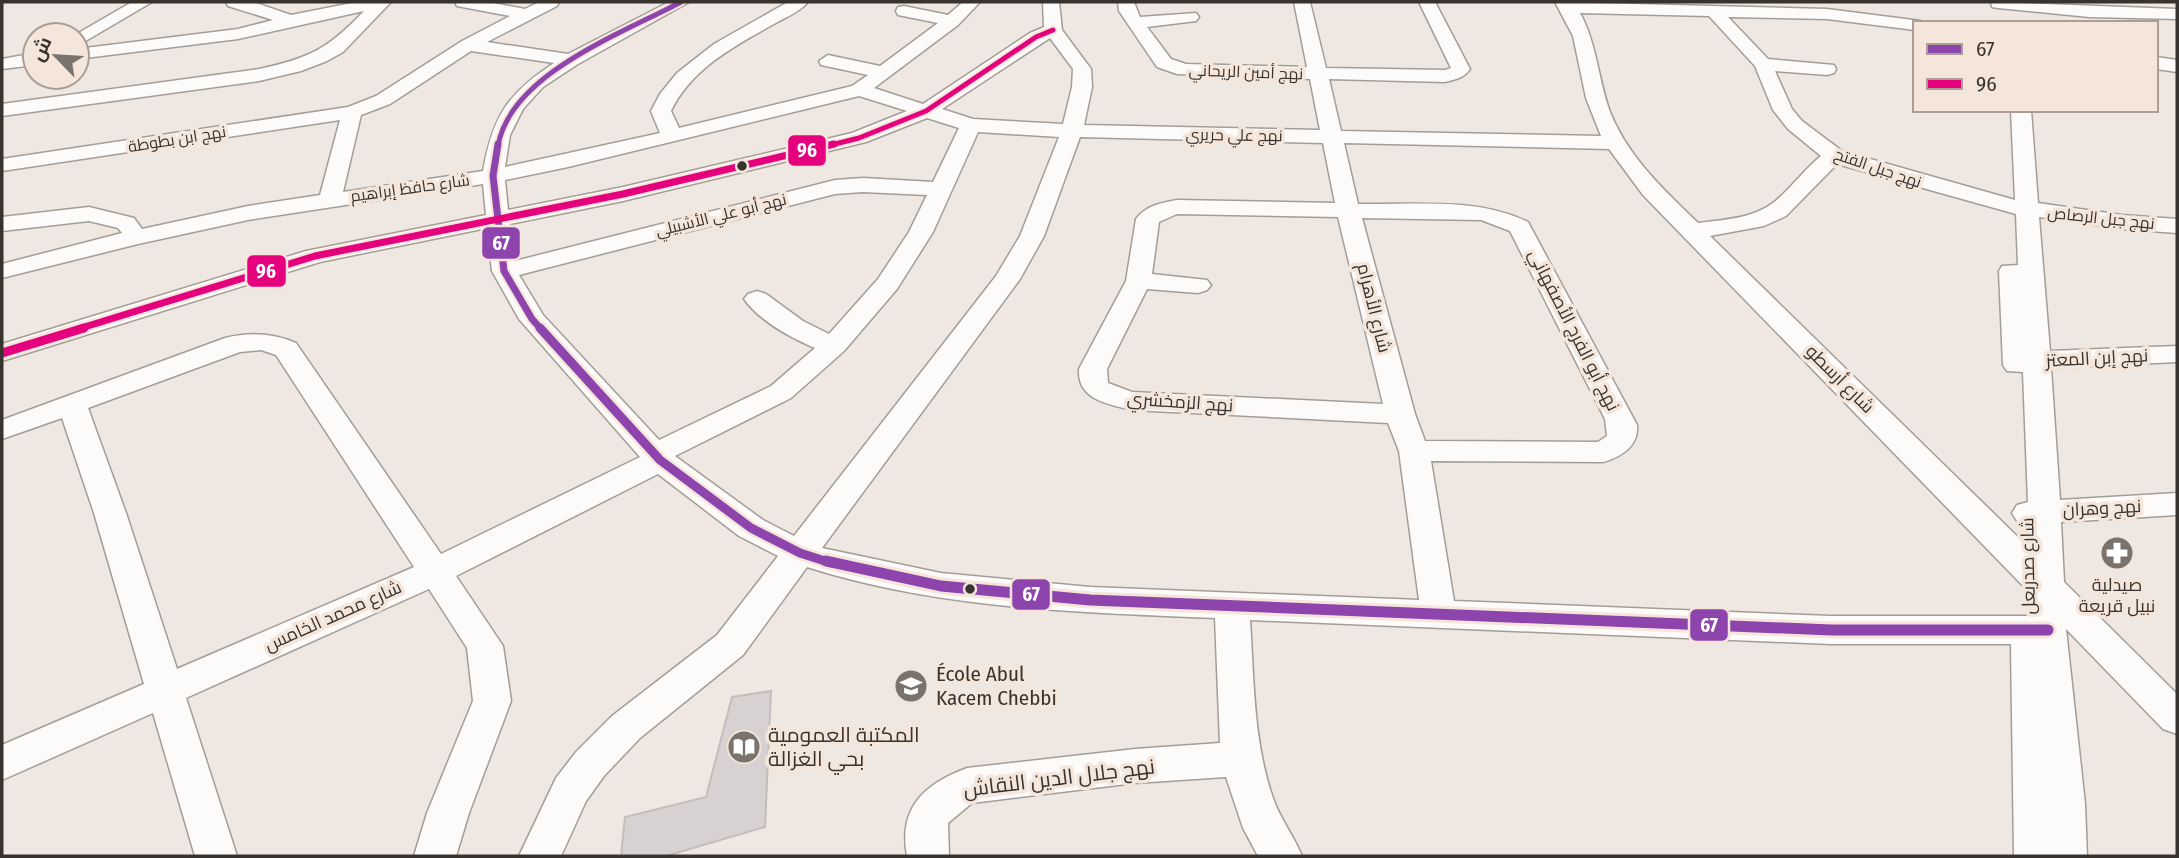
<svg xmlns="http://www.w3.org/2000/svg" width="2179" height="858" viewBox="0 0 2179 858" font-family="'Fira Sans Condensed',Cairo,sans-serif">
	<rect width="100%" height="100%" fill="#efe7e1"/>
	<polygon fill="#d7d2d1" stroke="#c3bdbd" stroke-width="2" points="771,691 765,827 666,856 621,856 625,817 706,797 732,697"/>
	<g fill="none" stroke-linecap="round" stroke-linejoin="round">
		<defs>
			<g id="minor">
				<polygon points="132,2 152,2 77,46 77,35 75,35"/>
				<path d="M 226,2 L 253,2 L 291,15 L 357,2 L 391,2 L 343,52 L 327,61 L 301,71 L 259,81 L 2,116 L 2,104 L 259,69 C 310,58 328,49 364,11 L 238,39 L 77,59 L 77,49 L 238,29 L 273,20 L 228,6 Z"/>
				<path d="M 455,2 L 488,2 L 525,9 L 539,2 L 559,2 L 557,6 L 487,42 L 568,54 L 669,2 L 689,2 L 578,64 L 543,87 L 523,109 L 510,135 L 505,167 L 660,133 L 651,111 L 660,94 L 677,73 L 714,44 L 788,2 L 808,2 C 800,12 784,18 772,25 C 733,47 691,69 671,111 L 679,128 L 852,86 L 868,75 L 821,65 L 819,61 L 828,55 L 880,66 L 938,23 L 898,15 L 896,11 L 898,7 L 904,6 L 948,15 L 963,2 L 980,2 L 958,25 L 874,88 L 923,104 L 1030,33 L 1044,27 L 1043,2 L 1059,2 L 1062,30 L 1091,69 L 1092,87 L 1084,125 L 1320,130 L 1310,79 L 1177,74 L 1157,67 L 1119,11 L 1118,2 L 1134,2 L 1140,17 L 1196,13 L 1199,17 L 1196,21 L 1147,27 L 1171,59 L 1186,64 L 1307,67 L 1294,2 L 1310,2 L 1326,68 L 1445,70 L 1451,68 L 1419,2 L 1435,2 L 1470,69 C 1464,78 1456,79 1445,82 L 1329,79 L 1341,131 L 1601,136 L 1586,98 L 1573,36 L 1555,2 L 1827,9 L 1921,21 L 1915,23 L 1915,30 L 1827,19 L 1728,17 L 1768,59 L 1834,65 L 1836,69 L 1834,73 L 1827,75 L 1775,71 L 1792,109 L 1802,121 L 1842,151 L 2015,200 L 2011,110 L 2031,110 L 2038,203 L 2122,215 L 2177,219 L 2177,233 L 2122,229 L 2039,217 L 2050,351 L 2177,346 L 2177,362 L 2051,368 L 2060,500 L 2177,493 L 2177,515 L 2061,522 L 2064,582 L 2177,694 L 2177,734 L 2163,729 L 2066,629 L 2085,804 L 2087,856 L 2014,856 L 2011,644 L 1831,644 L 1250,620 C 1254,679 1253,741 1273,798 C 1280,819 1294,836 1302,856 L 1258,856 L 1243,828 L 1226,777 L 1135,783 L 972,803 L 948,823 L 949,856 L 907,856 C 898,808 924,784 967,768 L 1135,749 L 1220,743 L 1215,618 C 1078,612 938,609 807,567 L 743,655 L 640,738 L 604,776 L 586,801 L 561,856 L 519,856 L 556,778 L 576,752 L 612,716 L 717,635 L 778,556 L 739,536 L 658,474 L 456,576 L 503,646 L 511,701 L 469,813 L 456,856 L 414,856 L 427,813 L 473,701 L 467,648 L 429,589 L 186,698 L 237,856 L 195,856 L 153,713 L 2,780 L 2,745 L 144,684 L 94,513 L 62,418 L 2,439 L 2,420 L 225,338 C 249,332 273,333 296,343 L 441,554 L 640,457 L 519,319 L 492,271 L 487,228 L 320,262 L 2,361 L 2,344 L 306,251 L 486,215 L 483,184 L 248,220 L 138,244 L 2,278 L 2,264 L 122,233 L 118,228 L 89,221 L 2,231 L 2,217 L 89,207 L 134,218 L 142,229 L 248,206 L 320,195 L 340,120 L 2,171 L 2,159 L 348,107 L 376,96 L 462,41 L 510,16 L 457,6 ZM 1580,13 L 1709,16 L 1755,66 L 1773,110 L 1788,129 L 1821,156 C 1806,168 1795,183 1781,196 C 1758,219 1728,219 1698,223 C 1664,190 1628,157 1610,112 C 1598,79 1597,44 1580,13 ZM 1050,38 L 1073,69 L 1072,87 L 1063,124 L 973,119 L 942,109 ZM 471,51 L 554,63 C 507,94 493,116 483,171 L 343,192 L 361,115 L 390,104 ZM 859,96 L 907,111 L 852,133 L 623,187 L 508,210 L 505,180 L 568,167 ZM 927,118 L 959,128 L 933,182 L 863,178 L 835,180 L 515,261 L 510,224 L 623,201 L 866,142 ZM 978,132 L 1059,137 L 1020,236 L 996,276 L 794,536 L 763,520 L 675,456 L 791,398 L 844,351 L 897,289 L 933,232 ZM 1080,137 L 1323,143 L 1335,203 L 1177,200 C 1161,203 1147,205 1136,219 L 1126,281 L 1079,369 C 1077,400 1108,404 1132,410 L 1388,423 L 1399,451 L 1419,600 L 1090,587 L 941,573 L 822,548 L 1020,279 L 1044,236 ZM 1344,143 L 1609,149 L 1643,195 L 2029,592 L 2030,616 L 1831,616 L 1454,601 L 1431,461 L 1603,462 C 1621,457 1639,446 1637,425 L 1528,222 C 1477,197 1414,205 1358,204 ZM 1837,164 L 2016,214 L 2018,265 L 2002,266 L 1999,271 L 2003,365 L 2007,371 L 2023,372 L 2028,502 L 2017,505 L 2012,513 L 2017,521 L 2029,524 L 2029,548 L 1710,236 L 1764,226 L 1786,216 ZM 863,192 L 927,195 L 909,232 L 878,279 L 829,334 L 803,321 L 766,294 L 757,291 L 748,294 L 744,299 C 760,321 791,338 815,348 L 771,386 L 659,440 L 543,315 L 519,275 L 835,194 ZM 1177,214 L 1338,217 L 1383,404 L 1132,392 L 1108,383 L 1107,369 L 1147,289 L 1198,293 L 1207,290 L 1211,285 L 1207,280 L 1152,274 L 1159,222 ZM 1362,218 L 1481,220 L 1510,231 L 1605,419 L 1607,436 L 1598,442 L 1425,441 L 1415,414 ZM 261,350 L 276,355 L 414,567 L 177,669 L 126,513 L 88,408 L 240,352 Z"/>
				<polygon points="1991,2 2177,9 2177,19 2089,17 1998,8 1992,7"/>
				<polygon points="35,53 35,65 2,69 2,59"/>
				<polygon points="2156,57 2177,60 2177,72 2156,69"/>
			</g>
		</defs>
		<use href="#minor" stroke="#a39d98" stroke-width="3"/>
		<use href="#minor" fill="#fdfbfa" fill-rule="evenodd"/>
		<defs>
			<path id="bus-1-far3" d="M 498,146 C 510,74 623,33 681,2"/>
			<polyline id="bus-1-far2" points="498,144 493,176 504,271 532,319 541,329"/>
			<polyline id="bus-1-far1" points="540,328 660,460 751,528 800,553 831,563"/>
			<polyline id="bus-1" points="826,561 941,586 1090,600 1831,630 2048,630"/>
			<polyline id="bus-2-far2" points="827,146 859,138 926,111 1036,37 1053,30"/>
			<polyline id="bus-2-far1" points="78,329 315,256 623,194 834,144"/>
			<polyline id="bus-2" points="2,353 84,328"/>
		</defs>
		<use href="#bus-1-far3" stroke="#f5e6db" stroke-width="9"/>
		<use href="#bus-1-far2" stroke="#f5e6db" stroke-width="11"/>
		<use href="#bus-1-far1" stroke="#f5e6db" stroke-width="14"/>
		<use href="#bus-1" stroke="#f5e6db" stroke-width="17"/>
		<use href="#bus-2-far2" stroke="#f5e6db" stroke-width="9"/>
		<use href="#bus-2-far1" stroke="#f5e6db" stroke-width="11"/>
		<use href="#bus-2" stroke="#f5e6db" stroke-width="14"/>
		<use href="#bus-1-far3" stroke="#8e44ad" stroke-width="5"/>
		<use href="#bus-1-far2" stroke="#8e44ad" stroke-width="7"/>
		<use href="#bus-1-far1" stroke="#8e44ad" stroke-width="9"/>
		<use href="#bus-1" stroke="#8e44ad" stroke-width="11"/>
		<use href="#bus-2-far2" stroke="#e5007d" stroke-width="5"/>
		<use href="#bus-2-far1" stroke="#e5007d" stroke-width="7"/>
		<use href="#bus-2" stroke="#e5007d" stroke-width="9"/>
	</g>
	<defs>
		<symbol id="pharmacy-disc" viewBox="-11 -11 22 22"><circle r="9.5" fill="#79726d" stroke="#f5e6db"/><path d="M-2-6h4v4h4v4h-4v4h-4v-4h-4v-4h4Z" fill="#fff"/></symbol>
		<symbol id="school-disc" viewBox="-11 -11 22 22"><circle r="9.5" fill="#79726d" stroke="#f5e6db"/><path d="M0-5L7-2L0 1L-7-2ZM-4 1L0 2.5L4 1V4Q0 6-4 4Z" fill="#fff"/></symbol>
		<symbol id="library-disc" viewBox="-11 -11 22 22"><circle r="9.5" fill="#79726d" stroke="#f5e6db"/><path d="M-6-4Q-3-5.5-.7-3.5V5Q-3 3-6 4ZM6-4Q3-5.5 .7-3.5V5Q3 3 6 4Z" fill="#fff"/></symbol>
	</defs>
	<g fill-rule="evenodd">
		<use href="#pharmacy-disc" x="2098" y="534" width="38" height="38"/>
		<use href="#school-disc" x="892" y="667" width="38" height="38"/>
		<use href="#library-disc" x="725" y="728" width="38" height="38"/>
	</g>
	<g fill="#39332f" stroke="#f5e6db" stroke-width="2.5">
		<circle cx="742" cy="166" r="6"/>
		<circle cx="970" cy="589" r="6"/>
	</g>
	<g text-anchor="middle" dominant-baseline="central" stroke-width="7" stroke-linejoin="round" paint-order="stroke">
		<g font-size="16" fill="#39332f" stroke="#f5e6db">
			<text transform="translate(1246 72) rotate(2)">نهج أمين الريحاني</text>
			<text transform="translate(1234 135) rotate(1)">نهج علي حريري</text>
			<text transform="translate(177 139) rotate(-9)">نهج ابن بطوطة</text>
			<text transform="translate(1878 168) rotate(19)">نهج جبل الفتح</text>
			<text transform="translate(410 188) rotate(-8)">شارع حافظ إبراهيم</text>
			<text transform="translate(721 215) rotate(-14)">نهج أبو علي الأشبيلي</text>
			<text transform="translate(2101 218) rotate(6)">نهج جبل الرصاص</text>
		</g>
		<g font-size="18" fill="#39332f" stroke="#f5e6db">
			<text transform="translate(1374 308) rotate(76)">شارع الأهرام</text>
			<text transform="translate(1574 330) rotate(63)">نهج أبو الفرج الأصفهاني</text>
			<text transform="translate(2097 358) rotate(-3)">نهج إبن المعتز</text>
			<text transform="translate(1840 379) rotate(45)">شارع أرسطو</text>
			<text transform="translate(1180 402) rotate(4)">نهج الزمخشري</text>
			<text transform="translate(2102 508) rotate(-3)">نهج وهران</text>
			<text transform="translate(2028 566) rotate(-91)">شارع صدربعل</text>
			<text transform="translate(333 616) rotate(-24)">شارع محمد الخامس</text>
		</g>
		<g font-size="18" fill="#39332f" stroke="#f5e6db">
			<text x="2117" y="585">صيدلية<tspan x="2117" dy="21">نبيل قريعة</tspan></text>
		</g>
		<g font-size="21" fill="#39332f" stroke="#f5e6db" text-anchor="start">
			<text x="936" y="674">École Abul<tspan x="936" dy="24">Kacem Chebbi</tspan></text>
			<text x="768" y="735">المكتبة العمومية<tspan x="768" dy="24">بحي الغزالة</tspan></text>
		</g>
		<g font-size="21" fill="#39332f" stroke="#f5e6db">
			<text transform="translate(1059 778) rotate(-7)">نهج جلال الدين النقاش</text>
		</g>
	</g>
	<g stroke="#f5e6db" stroke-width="2.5">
		<rect x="787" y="134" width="40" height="33" rx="7" fill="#e5007d"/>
		<rect x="481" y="226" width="40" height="34" rx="7" fill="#8e44ad"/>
		<rect x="246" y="254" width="41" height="34" rx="7" fill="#e5007d"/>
		<rect x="1011" y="578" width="40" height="33" rx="7" fill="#8e44ad"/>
		<rect x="1689" y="608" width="40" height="34" rx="7" fill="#8e44ad"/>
	</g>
	<g font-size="19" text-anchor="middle" font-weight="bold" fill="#fff">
		<text x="807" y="157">96</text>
		<text x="501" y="250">67</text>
		<text x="266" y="278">96</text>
		<text x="1031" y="601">67</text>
		<text x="1709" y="632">67</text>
	</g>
	<rect width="2179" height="858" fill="none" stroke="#39332f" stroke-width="7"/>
	<rect x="1913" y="21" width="245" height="91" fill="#f5e6db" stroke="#aa9e96" stroke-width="2"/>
	<rect x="1927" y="44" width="35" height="10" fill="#8e44ad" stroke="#aa9e96" stroke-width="2"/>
	<text x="1976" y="56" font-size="21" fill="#39332f">67</text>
	<rect x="1927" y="79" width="35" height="10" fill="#e5007d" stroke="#aa9e96" stroke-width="2"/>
	<text x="1976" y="91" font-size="21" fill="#39332f">96</text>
	<g transform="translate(56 56) rotate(295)"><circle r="33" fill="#f5e6db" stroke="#aa9e96" stroke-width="2"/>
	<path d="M0-5L12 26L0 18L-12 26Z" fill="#79726d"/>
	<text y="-10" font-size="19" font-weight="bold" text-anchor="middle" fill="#39332f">ش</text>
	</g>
</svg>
